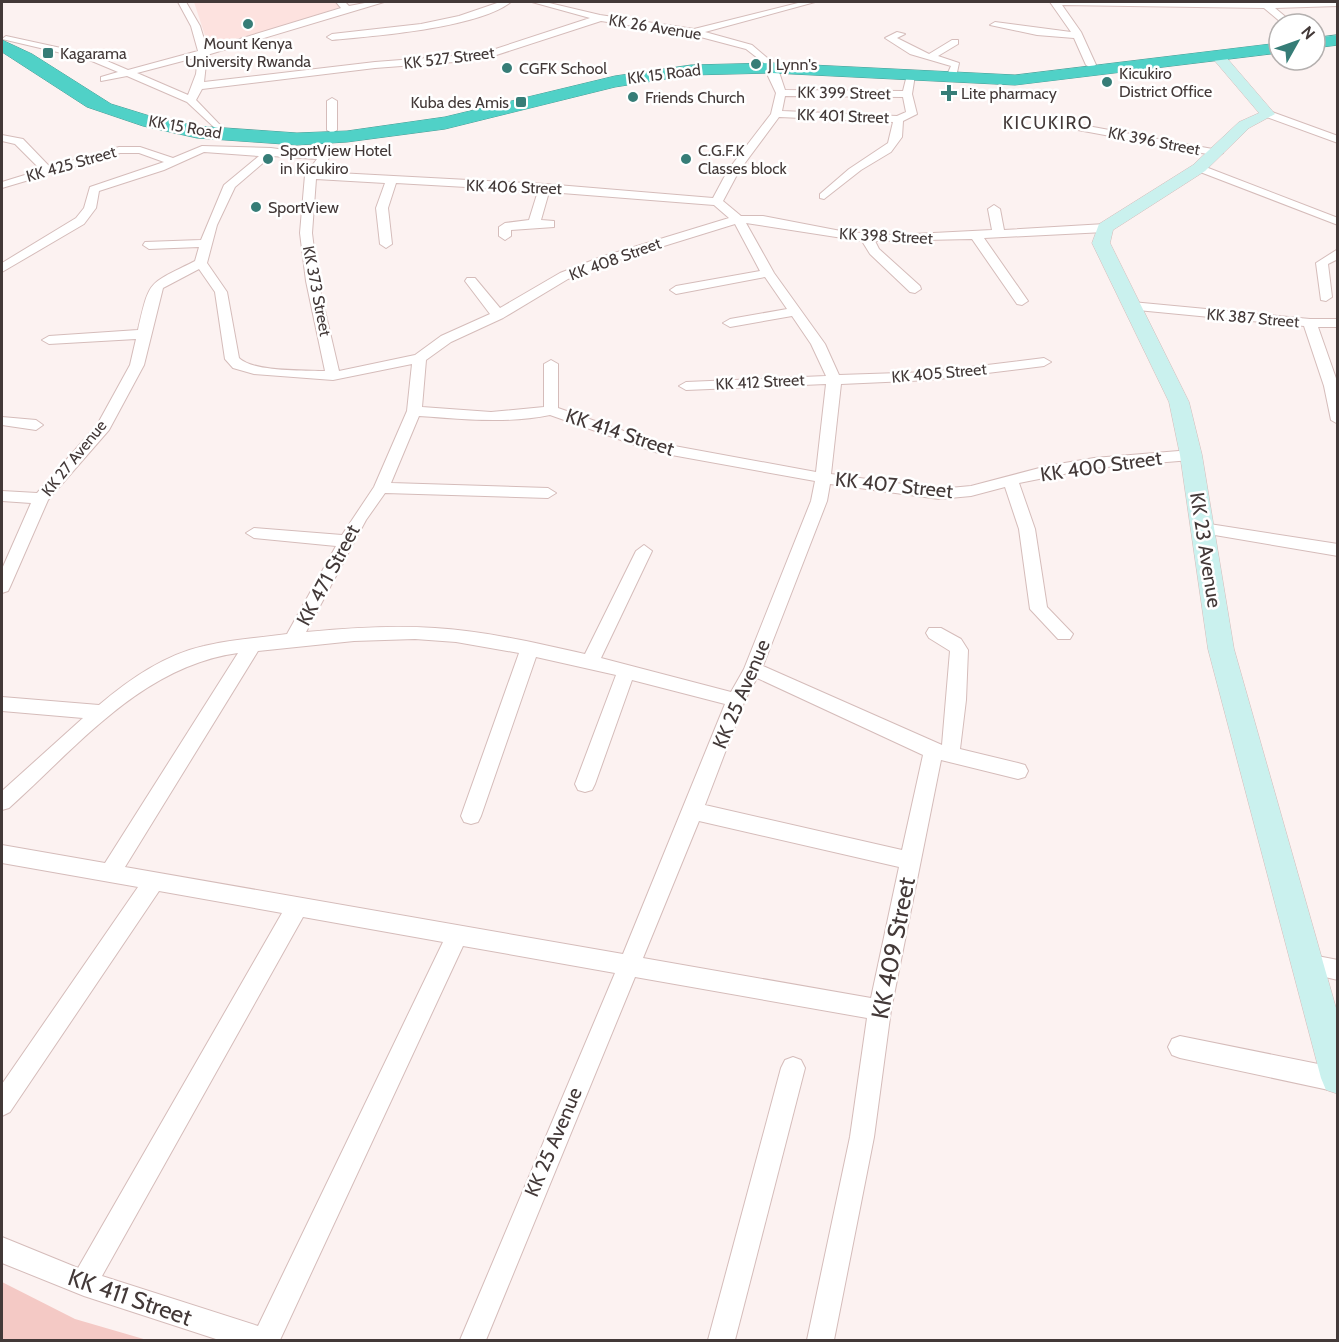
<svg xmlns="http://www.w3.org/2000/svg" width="1339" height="1342" viewBox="0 0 1339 1342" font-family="Cabin,sans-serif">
	<rect width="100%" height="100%" fill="#fcf2f1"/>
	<polygon fill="#fde2df" points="194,2 335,2 340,7 244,40 209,48"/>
	<polygon fill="#f4c9c5" points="2,1282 75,1319 147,1340 2,1340"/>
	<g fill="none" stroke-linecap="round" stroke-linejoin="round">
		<defs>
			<g id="street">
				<path d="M 178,2 L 186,2 L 200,26 L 207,49 L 341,8 L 336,2 L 345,2 L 349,6 L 370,2 L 384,2 L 207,55 L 204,82 L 375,62 L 480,54 L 590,18 L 532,2 L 545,2 L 600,15 L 694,29 L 802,2 L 815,2 L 705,32 L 752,45 L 772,62 L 774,64 L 769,67 L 746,49 L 693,35 L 601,21 L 481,60 L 375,68 L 202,89 L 196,100 L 221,126 L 216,129 L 187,102 L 127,76 L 101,81 L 101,77 L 118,72 L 87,59 L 2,39 L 6,36 L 93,55 L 128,70 L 198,51 L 191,26 ZM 198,57 L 196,74 L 188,95 L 137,73 Z"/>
				<path d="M 500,2 L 511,2 C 478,28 375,36 332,40 L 327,37 L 332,34 L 421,24 L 459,16 Z"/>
				<polygon points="1050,2 1338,2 1338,6 1275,8 1294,24 1283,24 1264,8 1062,5 1081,32 1096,65 1091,68 1086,65 1074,38 1037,35 990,25 995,22 1071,32"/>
				<polygon points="897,32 905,34 897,38 929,54 952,40 958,40 958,44 938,56 959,63 956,77 947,75 951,66 910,54 885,38"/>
				<path d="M 773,66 L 778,69 L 785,90 L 903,91 L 907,75 L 915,75 L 912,94 L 917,114 L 903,121 L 902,137 L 891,152 L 861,170 L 824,199 L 820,198 L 820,194 L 849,169 L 888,143 L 893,122 L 779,117 L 739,171 L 723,201 L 741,216 L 763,216 L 846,232 L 894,235 L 992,230 L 988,209 L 994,205 L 1000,209 L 1004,230 L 1105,224 L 1111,228 L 1105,232 L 984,238 L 1028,301 L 1022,305 L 1017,304 L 972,239 L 875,241 L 879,249 L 920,286 L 921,289 L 915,293 L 910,292 L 870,254 L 862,241 L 746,223 L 774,273 L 825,344 L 839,375 L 930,372 L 1044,358 L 1051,362 L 1044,366 L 930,380 L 841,384 L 831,474 L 939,489 L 971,486 L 1047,466 L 1094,458 L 1191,450 L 1199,455 L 1191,460 L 1094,468 L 1019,483 L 1035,529 L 1047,607 L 1073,634 L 1070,639 L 1058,639 L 1030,609 L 1019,529 L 1005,487 L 971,496 L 939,499 L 830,484 L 827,501 L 763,666 L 942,745 L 950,651 L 929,638 L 926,633 L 929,628 L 941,628 L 961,639 L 968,650 L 966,700 L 960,749 L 1018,763 L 1025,765 L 1028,771 L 1025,777 L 1018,779 L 941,760 L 891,1010 L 874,1137 L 834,1340 L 807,1340 L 850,1137 L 867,1018 L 635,977 L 486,1340 L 460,1340 L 615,973 L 463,946 L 280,1340 L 219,1340 L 84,1296 L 2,1263 L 2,1237 L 78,1268 L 282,913 L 159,891 L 10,1112 L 2,1116 L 2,1084 L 138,887 L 2,863 L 2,845 L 105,863 L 238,653 C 142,666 77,747 9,808 L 2,810 L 2,791 L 83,718 L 2,711 L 2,697 L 99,705 C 130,679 164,655 204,646 C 231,639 260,638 287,634 L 336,546 L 254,538 L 246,533 L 254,528 L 342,535 L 374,487 L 407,411 L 412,364 L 333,380 L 254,374 L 233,368 L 225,359 L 215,292 L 199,269 L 163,288 L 144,365 L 109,430 L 48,500 L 10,587 L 8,591 L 2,593 L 2,569 L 31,503 L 2,501 L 2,491 L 37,493 L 97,425 L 130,365 L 136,339 L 49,344 L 42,340 L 49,336 L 138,330 C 150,278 148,285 195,261 L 199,247 L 149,249 L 143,245 L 145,242 L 201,240 L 224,185 L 259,156 L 204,152 L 164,170 L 99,191 L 96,208 L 84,224 L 2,272 L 2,263 L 76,218 L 84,208 L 90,187 L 164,162 L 139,153 L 120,153 L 2,188 L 2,182 L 41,170 L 15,144 L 2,141 L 2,135 L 23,139 L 50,167 L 119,147 L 140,147 L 173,158 L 202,146 L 271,148 L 327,156 L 329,158 L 319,172 L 545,184 L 713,198 L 728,170 L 771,114 L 776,93 L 768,76 L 768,69 ZM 785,96 L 903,97 L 906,112 L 897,116 L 782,111 ZM 271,156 L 317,159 L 305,175 L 300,233 L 306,281 L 325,371 C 305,370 253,372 239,358 L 227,292 L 207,263 L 217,225 L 235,187 ZM 316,179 L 385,183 L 376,208 L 380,244 L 386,248 L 392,244 L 388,208 L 396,183 L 538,191 L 529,220 L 505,223 L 499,227 L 499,236 L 505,240 L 511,236 L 511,230 L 554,227 L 554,221 L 541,220 L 549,192 L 714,205 L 729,218 L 601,257 L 560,273 L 500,308 L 475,278 L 467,278 L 465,281 L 490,314 L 441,336 L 415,355 L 339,371 L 318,281 L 312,233 ZM 735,224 L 760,271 L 676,286 L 670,290 L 676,294 L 765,277 L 787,309 L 730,319 L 723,323 L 730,327 L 792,316 L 811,344 L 826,376 L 686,382 L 679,386 L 686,390 L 826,384 L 816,472 L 658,443 L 558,408 L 558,364 L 551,360 L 544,364 L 544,407 L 491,412 L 422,407 L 426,360 L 451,342 L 503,318 L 568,279 L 609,263 ZM 550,415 L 655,452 L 815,481 L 811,501 L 744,669 L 731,692 L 601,658 L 652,551 L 644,545 L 636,551 L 585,654 C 536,643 485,631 435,628 C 392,625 349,628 306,632 L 366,520 L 385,493 L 548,498 L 556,493 L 548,488 L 391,483 L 419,416 C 463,419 507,424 550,415 ZM 415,639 L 456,642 L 519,653 L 461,816 L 464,822 L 471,824 L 478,822 L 481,816 L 536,657 L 616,675 L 575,784 L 578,790 L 585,792 L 592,790 L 595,784 L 632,680 L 725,704 L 623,954 L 125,867 L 258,651 L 354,641 ZM 757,678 L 923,755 L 902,850 L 705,805 L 745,700 ZM 699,821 L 899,867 L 871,998 L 643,958 ZM 303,917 L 443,942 L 258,1326 L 102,1276 Z"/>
				<polygon points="332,98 337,101 337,130 332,133 327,130 327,101"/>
				<polygon points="1264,112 1272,112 1338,136 1338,143 1264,116"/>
				<polygon points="1055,120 1218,150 1223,153 1218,156 1051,125 1050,123"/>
				<polygon points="1195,166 1203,166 1338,218 1338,225 1195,170"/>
				<polygon points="1338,249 1338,259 1328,264 1332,297 1326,301 1321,300 1316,263"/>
				<polygon points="1132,302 1310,319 1338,319 1338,327 1318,327 1338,384 1338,424 1331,420 1324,386 1304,326 1127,309 1127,303"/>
				<polygon points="2,417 36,420 43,425 36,430 2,425"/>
				<polygon points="1203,523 1338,544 1338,556 1197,532 1195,528 1197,524"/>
				<polygon points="1307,954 1338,960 1338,980 1299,971 1296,964 1299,957"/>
				<polygon points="1180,1036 1338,1068 1338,1092 1180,1058 1172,1055 1168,1047 1172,1039"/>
				<polygon points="793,1057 801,1060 805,1068 735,1340 708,1340 781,1068 785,1060"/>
			</g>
			<polygon id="secondary" points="1221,56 1226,57 1275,114 1249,128 1205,171 1113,230 1110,243 1189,402 1202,455 1234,649 1338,1015 1338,1094 1326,1090 1321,1078 1208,649 1180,455 1169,402 1092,243 1099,224 1193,165 1239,122 1259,113 1214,60"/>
			<g id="highway">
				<polygon points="1338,35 1338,45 1315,48 1315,38"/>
				<polygon points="2,40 32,54 111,104 153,117 197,126 297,133 347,131 445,117 615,76 691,65 772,63 1015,75 1279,43 1279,53 1015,85 772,73 691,75 615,87 445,129 347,142 297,145 197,138 143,126 87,107 2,52"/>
			</g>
		</defs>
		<use href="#street" stroke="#d5bcba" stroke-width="2"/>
		<use href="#secondary" stroke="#d5bcba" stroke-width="1"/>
		<use href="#highway" stroke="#4b9c95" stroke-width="1"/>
		<use href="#street" fill="#fff" fill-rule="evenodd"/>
		<use href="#secondary" fill="#caf1ee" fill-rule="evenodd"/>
		<use href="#highway" fill="#50d1c7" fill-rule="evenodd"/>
	</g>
	<g fill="#367d77" stroke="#fff" stroke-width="2">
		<circle cx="248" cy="24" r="6"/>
		<rect x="42" y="47" width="12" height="12" rx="3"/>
		<circle cx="756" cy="64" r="6"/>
		<circle cx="507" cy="68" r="6"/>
		<circle cx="1107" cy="82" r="6"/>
		<path d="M946 84h6v6h6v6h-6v6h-6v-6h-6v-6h6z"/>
		<circle cx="633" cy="97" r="6"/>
		<rect x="515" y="96" width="12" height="12" rx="3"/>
		<circle cx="268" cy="159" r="6"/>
		<circle cx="686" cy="159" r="6"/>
		<circle cx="256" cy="207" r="6"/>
	</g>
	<g text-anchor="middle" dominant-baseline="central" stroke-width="5" stroke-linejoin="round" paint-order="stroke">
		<g font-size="16" fill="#433938" stroke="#fff">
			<text transform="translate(655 27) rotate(9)">KK 26 Avenue</text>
			<text transform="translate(449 58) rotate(-7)">KK 527 Street</text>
			<text transform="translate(664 74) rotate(-7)">KK 15 Road</text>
			<text transform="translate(844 93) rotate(1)">KK 399 Street</text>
			<text transform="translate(843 116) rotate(2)">KK 401 Street</text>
			<text transform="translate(185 127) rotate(10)">KK 15 Road</text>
			<text transform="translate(1154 141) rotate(11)">KK 396 Street</text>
			<text transform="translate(71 164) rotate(-16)">KK 425 Street</text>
			<text transform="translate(514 187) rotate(2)">KK 406 Street</text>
			<text transform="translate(886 236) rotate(3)">KK 398 Street</text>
			<text transform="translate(615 259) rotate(-20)">KK 408 Street</text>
			<text transform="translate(317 291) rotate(79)">KK 373 Street</text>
			<text transform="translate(1253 318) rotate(5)">KK 387 Street</text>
			<text transform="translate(939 373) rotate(-5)">KK 405 Street</text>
			<text transform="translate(760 382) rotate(-3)">KK 412 Street</text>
			<text transform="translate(74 458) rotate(-51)">KK 27 Avenue</text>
		</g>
		<g font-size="16" fill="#433938" stroke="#fff" text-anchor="start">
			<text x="248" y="43" text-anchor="middle">Mount Kenya<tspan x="248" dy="18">University Rwanda</tspan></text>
			<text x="60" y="53">Kagarama</text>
			<text x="768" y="64">J Lynn's</text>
			<text x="519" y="68">CGFK School</text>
			<text x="1119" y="73">Kicukiro<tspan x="1119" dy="18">District Office</tspan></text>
			<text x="961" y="93">Lite pharmacy</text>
			<text x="645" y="97">Friends Church</text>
			<text x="509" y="102" text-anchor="end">Kuba des Amis</text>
			<text x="280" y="150">SportView Hotel<tspan x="280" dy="18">in Kicukiro</tspan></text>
			<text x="698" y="150">C.G.F.K<tspan x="698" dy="18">Classes block</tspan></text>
			<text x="268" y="207">SportView</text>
		</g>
		<g font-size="18" letter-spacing="1.5" fill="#433938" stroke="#fff">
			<text x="1048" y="123">KICUKIRO</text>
		</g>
		<g font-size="20" fill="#433938" stroke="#fff">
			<text transform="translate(620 432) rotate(18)">KK 414 Street</text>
			<text transform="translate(1101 466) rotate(-8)">KK 400 Street</text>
			<text transform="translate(894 485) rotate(6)">KK 407 Street</text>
			<text transform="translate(1206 550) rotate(81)">KK 23 Avenue</text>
			<text transform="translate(328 575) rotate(-62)">KK 471 Street</text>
			<text transform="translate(741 694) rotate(-67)">KK 25 Avenue</text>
			<text transform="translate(553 1142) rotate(-67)">KK 25 Avenue</text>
		</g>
		<g font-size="24" fill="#433938" stroke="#fff">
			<text transform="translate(893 948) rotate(-79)">KK 409 Street</text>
			<text transform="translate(130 1297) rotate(19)">KK 411 Street</text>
		</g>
	</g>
	<rect width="1339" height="1342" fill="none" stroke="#433938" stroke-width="6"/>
	<g transform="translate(1297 42) rotate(50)"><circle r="28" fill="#ffffff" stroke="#b4b0af" stroke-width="1.5"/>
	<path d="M0-4.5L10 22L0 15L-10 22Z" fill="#367d77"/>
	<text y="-9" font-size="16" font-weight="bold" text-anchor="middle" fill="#433938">N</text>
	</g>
</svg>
